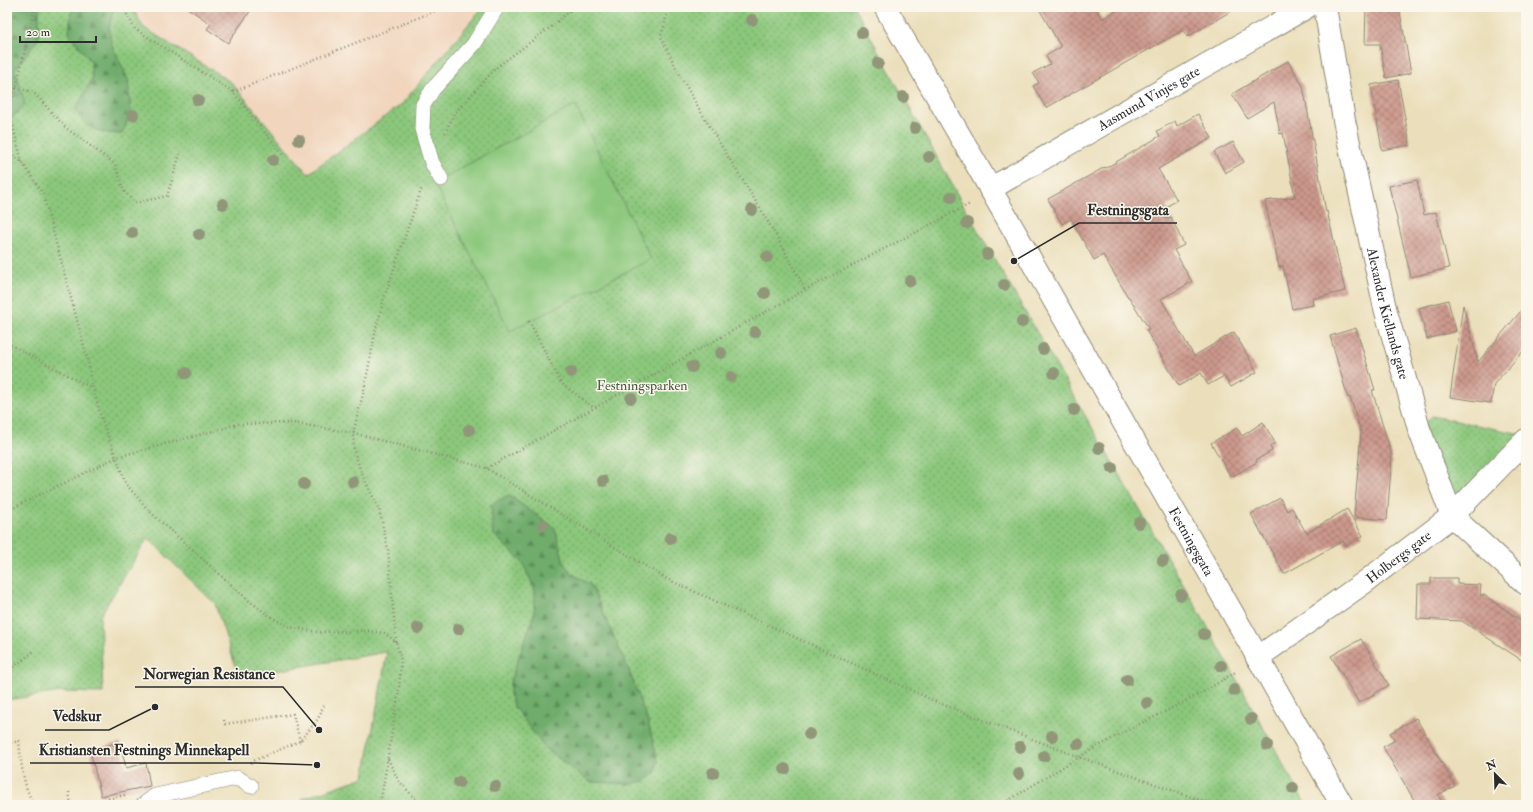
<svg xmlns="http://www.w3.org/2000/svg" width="1533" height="812" viewBox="0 0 1533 812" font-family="'IM FELL Double Pica',serif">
	<defs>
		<pattern id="grass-dots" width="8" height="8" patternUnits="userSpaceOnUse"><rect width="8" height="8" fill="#8bc77c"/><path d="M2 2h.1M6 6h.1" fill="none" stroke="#72a266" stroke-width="1.8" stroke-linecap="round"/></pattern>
		<pattern id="forest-firs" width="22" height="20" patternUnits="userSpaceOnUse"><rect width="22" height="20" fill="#70ac6c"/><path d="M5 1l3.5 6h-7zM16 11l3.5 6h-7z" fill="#5c8c59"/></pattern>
		<pattern id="building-cross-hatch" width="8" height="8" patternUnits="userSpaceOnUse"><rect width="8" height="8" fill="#cc988c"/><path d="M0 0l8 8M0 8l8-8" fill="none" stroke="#a67c73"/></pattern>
	</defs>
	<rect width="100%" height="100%" fill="#fbf7ec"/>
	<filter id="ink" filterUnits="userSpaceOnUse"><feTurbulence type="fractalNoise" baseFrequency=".025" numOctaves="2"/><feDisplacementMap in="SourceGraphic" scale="8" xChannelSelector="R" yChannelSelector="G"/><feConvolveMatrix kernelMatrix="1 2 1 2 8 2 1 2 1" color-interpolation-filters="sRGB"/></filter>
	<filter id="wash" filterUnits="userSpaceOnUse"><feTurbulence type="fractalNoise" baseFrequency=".012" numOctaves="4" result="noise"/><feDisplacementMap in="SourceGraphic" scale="16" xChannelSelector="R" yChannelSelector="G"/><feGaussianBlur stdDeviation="0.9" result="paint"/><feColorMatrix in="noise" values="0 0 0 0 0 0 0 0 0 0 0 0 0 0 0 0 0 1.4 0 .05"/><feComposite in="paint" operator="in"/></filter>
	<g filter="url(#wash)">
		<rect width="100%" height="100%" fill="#ebdfbb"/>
		<polygon fill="#f1d5bd" points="132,7 483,7 402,104 308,174 231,82 143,27"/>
		<g fill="url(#grass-dots)" stroke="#5b7954">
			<polygon points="7,7 132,7 143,27 231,82 308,174 402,104 483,7 854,7 966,210 1210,631 1306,805 300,805 302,799 364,777 387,652 239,677 215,604 148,538 100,616 103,693 60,692 7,700"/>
			<polygon points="1432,416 1526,435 1452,516 1419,429"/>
		</g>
		<g fill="url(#forest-firs)" stroke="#4e6c4c">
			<polygon points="7,7 39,7 39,38 15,69 25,104 15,115 7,118"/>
			<path d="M 74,7 L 113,7 L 113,12 L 109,27 L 111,43 L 128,79 L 131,113 L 122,134 C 97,133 90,131 75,111 L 92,79 L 91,62 L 69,33 L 71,13 Z"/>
			<polygon points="508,495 555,528 564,563 571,573 591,585 630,673 648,722 658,761 655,773 645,781 630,784 590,782 546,749 514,707 510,694 510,682 534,614 535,591 523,563 493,534 491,505"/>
		</g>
		<polygon fill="#8bc77c" stroke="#5b7954" points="575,105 651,259 510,331 434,183"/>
		<g id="blocks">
			<g fill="url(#building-cross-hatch)">
				<polygon points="186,7 253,7 228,43 207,29 211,24"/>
				<polygon points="1038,7 1095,7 1102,19 1123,7 1238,7 1187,37 1183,30 1046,108 1033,86 1039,83 1033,73 1050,64 1046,56 1061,47"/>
				<polygon points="1366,7 1399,7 1411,73 1386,78 1380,44 1365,44"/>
				<polygon points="1288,61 1303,86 1326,212 1327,211 1331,228 1345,291 1312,299 1313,305 1292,309 1283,266 1279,267 1265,201 1295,197 1283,133 1280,134 1274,102 1247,118 1232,94"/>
				<polygon points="1398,80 1410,145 1382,150 1371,85"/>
				<polygon points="1198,114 1212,138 1158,169 1177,200 1166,207 1170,215 1164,218 1171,217 1184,245 1174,250 1192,282 1161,299 1194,356 1234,332 1257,372 1231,387 1224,376 1208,385 1201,373 1179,386 1146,330 1149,329 1129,297 1128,297 1103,255 1094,260 1071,219 1062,224 1048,199 1105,167 1106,168 1160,136 1157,131 1175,121 1177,126"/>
				<polygon points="1233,142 1244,162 1225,173 1214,152"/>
				<polygon points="1417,180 1424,215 1436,212 1449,268 1411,277 1389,186"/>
				<polygon points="1448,300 1456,331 1427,339 1419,308"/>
				<polygon points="1463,305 1478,362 1526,305 1526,348 1494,384 1491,403 1450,397"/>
				<polygon points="1356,328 1375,390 1372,390 1392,456 1387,520 1354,517 1361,432 1350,397 1348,398 1330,336"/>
				<polygon points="1263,422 1275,443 1270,446 1272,451 1256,460 1257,462 1231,477 1211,443 1237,428 1242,436"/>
				<polygon points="1280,498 1287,511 1292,508 1305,531 1306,531 1307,533 1347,509 1363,536 1346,546 1343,541 1284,574 1251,514"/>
				<polygon points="1431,578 1457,578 1457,584 1481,585 1480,595 1484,595 1526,624 1526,663 1462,621 1417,619 1418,584 1431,584"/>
				<polygon points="1361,639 1389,685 1359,703 1331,656"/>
				<polygon points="1416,718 1455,786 1438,795 1444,805 1417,805 1383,747 1395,740 1390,733"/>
				<polygon points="120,742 126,768 146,763 150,786 101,796 90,750"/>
			</g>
		</g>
	</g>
	<g filter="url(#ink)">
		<use href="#blocks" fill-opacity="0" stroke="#8b8573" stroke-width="1"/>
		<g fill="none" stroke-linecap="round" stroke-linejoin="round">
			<defs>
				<g id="service">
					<polyline points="441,179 432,163 422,129 423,105 433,89 474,44 497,7"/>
					<polyline points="143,805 155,796 237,778 251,786"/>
				</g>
				<g id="minor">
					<path id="s1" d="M 1325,7 L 1344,120 L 1385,308 L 1419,429 L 1452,516 L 1526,584"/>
					<path id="s2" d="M 990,189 L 1307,7"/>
					<path id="s3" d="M 1257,658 L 1365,582 L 1452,516 L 1526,440"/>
				</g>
				<g id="secondary">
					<path id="s4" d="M 885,7 L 967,148 L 1342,805"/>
				</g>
			</defs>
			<use href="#service" stroke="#8b8573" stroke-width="16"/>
			<use href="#minor" stroke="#8b8573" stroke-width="24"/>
			<use href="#secondary" stroke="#8b8573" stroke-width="24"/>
			<g stroke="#8b8573" stroke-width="2.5" stroke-dasharray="1 3" stroke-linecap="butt">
				<polyline points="123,7 135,29 233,92 284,157"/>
				<path d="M 669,7 L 661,37 C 702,125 763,203 805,290"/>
				<polyline points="16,88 33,92 66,128 115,164 124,191 135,203 167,196 180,154"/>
				<polyline points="233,92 445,7"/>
				<polyline points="445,133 454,114 498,66 551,27 574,7"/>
				<polyline points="7,151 22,162 43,194 88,361 93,388 100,414 126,484 149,511 248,600 271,617 290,627 317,632 369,631 384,633 396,642 401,660 399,689 380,805"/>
				<polyline points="22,162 8,107 16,88 35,7"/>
				<polyline points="529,321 561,383 594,408"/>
				<polyline points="7,343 92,388"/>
				<polyline points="487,468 805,290 970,204"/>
				<polyline points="7,511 117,457 239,424 293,423 353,433 486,468 667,579 939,703 1079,757 1214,805"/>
				<polyline points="396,642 388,549 379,509 362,474 354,451 353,433 364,390 377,324 385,295 422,187"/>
				<polyline points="7,672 34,651"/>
				<polyline points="224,720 225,724 293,714 300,741"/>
				<path d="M 7,744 L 19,741 C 21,763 23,786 34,805"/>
				<polyline points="388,759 398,780 421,805"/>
				<polyline points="251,763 253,761 300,741 318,719 324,705"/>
				<polyline points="69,792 71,805"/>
				<polyline points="7,802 8,805"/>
				<polyline points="81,805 125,795"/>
				<polyline points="1001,805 1079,757 1126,731 1198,695 1237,671"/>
			</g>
			<use href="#service" stroke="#fff" stroke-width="15"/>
			<use href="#minor" stroke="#fff" stroke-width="22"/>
			<use href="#secondary" stroke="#fff" stroke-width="22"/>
		</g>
		<g fill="#919679">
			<circle cx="752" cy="20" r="6"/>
			<circle cx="862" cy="33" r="6"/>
			<circle cx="878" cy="63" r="6"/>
			<circle cx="903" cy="97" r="6"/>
			<circle cx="198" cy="100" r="6"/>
			<circle cx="133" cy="115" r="6"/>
			<circle cx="915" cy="128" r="6"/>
			<circle cx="299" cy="140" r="6"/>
			<circle cx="929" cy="157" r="6"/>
			<circle cx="273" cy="160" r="6"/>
			<circle cx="951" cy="197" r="6"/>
			<circle cx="223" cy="204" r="6"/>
			<circle cx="752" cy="210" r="6"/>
			<circle cx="967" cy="223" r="6"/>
			<circle cx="132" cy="233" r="6"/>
			<circle cx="199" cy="234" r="6"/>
			<circle cx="987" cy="254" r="6"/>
			<circle cx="767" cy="257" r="6"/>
			<circle cx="910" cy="281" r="6"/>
			<circle cx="1004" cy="285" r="6"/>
			<circle cx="765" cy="293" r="6"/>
			<circle cx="1022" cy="322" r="6"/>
			<circle cx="755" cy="332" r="6"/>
			<circle cx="1043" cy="349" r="6"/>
			<circle cx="721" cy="353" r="6"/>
			<circle cx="692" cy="367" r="6"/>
			<circle cx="571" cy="372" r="6"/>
			<circle cx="186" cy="373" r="6"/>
			<circle cx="1054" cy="373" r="6"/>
			<circle cx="731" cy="377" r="6"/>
			<circle cx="631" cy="398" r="6"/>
			<circle cx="1074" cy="410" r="6"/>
			<circle cx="469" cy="430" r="6"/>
			<circle cx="1099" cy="448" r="6"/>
			<circle cx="1112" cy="468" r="6"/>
			<circle cx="603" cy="481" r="6"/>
			<circle cx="353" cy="482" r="6"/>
			<circle cx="304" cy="484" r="6"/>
			<circle cx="1139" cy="523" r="6"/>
			<circle cx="543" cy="525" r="6"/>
			<circle cx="670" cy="538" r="6"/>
			<circle cx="1163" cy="561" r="6"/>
			<circle cx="1181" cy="595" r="6"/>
			<circle cx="418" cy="628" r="6"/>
			<circle cx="458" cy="629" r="6"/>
			<circle cx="1204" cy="634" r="6"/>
			<circle cx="1221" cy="666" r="6"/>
			<circle cx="1127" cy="680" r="6"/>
			<circle cx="1234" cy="690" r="6"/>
			<circle cx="1147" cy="703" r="6"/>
			<circle cx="1251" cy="719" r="6"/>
			<circle cx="809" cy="734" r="6"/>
			<circle cx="1052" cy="736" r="6"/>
			<circle cx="1078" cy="744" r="6"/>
			<circle cx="1267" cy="745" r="6"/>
			<circle cx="1020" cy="747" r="6"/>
			<circle cx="1044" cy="756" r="6"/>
			<circle cx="785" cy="769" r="6"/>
			<circle cx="713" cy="773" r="6"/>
			<circle cx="1019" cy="774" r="6"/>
			<circle cx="459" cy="782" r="6"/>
			<circle cx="495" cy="786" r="6"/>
			<circle cx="1293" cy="788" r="6"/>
		</g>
	</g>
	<g text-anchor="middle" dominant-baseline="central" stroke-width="3" stroke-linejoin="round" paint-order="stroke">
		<g font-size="14" fill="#2b2b2b" stroke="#fbf7ec">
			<text stroke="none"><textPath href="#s2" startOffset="183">Aasmund Vinjes gate</textPath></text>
			<text stroke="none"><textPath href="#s1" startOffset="313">Alexander Kiellands gate</textPath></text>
			<text stroke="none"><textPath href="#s4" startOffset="616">Festningsgata</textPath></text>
			<text stroke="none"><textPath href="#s3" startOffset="174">Holbergs gate</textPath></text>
		</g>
		<g font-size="14" fill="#485a43" stroke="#fbf7ec">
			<text x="642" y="385">Festningsparken</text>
		</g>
	</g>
	<path fill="none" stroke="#2b2b2b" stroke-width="1.5" d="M1014 261L1079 223H1177M319 730L283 687H135M155 707L109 730H45M317 765L257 763H30"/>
	<g fill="#2b2b2b" stroke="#fbf7ec" stroke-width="1.5">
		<circle cx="1014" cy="261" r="4"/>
		<circle cx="319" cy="730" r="4"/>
		<circle cx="155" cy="707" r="4"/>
		<circle cx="317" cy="765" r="4"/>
	</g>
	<g font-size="15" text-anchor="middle" font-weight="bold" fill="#2b2b2b" stroke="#fbf7ec" stroke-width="3" stroke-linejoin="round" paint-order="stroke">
		<text x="1128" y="215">Festningsgata</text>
		<text x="209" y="679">Norwegian Resistance</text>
		<text x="77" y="721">Vedskur</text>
		<text x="144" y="755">Kristiansten Festnings Minnekapell</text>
	</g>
	<rect width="1533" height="812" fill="none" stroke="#fbf7ec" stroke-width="24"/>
	<g transform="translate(1495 774) rotate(337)" stroke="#fbf7ec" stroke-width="3" paint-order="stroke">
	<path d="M0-3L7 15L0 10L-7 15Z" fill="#2b2b2b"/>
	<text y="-6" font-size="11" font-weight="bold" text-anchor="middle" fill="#2b2b2b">N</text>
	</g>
	<path d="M20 36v6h76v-6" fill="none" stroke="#2b2b2b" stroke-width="2"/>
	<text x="26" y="36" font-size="12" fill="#2b2b2b" stroke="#fbf7ec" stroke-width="3" paint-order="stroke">20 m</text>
</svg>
